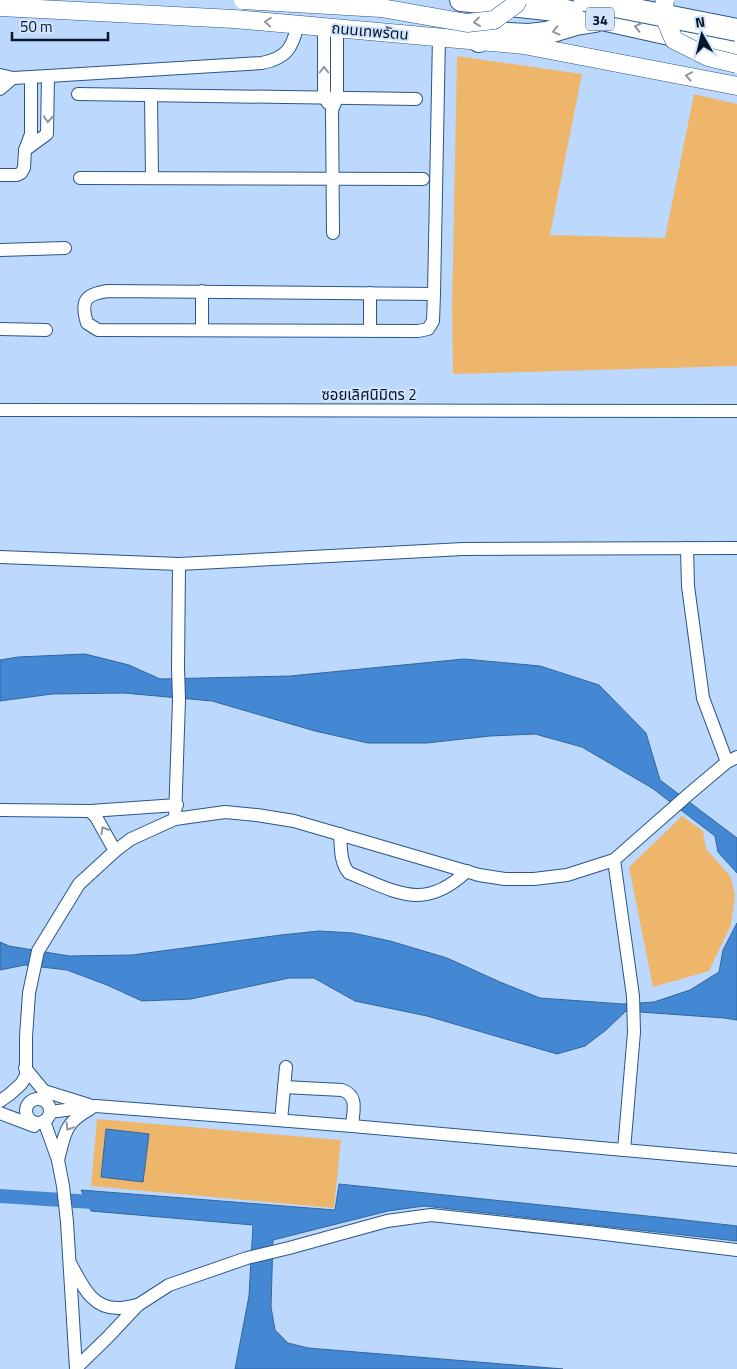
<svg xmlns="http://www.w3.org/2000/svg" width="737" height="1369" viewBox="0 0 737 1369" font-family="'Titillium Web','Noto Sans Thai',sans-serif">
	<rect width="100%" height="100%" fill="#bcd9fd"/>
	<g fill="#eeb66b">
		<polygon points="457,56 582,74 550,235 665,238 694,94 737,104 737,366 453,374 452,309"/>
		<polygon points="682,816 703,831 706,849 731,877 735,896 731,925 709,971 653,987 629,867"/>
		<polygon points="97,1119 341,1140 334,1208 91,1186"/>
	</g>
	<g fill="#4488d4" stroke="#3166a1">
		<polygon points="85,654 129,665 160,679 290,676 464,659 540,666 599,685 646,733 660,780 737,838 737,873 718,852 715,836 652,788 582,747 535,734 490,736 427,743 368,743 315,731 212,701 124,693 52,694 0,701 0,660 18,657"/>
		<polygon points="737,923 737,1020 724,1018 626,1011 606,1030 585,1046 557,1054 427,1016 355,1001 314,978 289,978 191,999 142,1001 107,985 67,970 25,965 0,970 0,942 9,946 69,956 132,955 281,935 319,931 353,933 390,941 447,958 500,982 540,998 623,1004 654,1002 690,990 719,972 723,950"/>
		<polygon points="106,1129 149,1134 143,1182 101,1177"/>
		<polygon points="339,1184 676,1219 737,1226 737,1241 424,1206 388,1211 273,1240 271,1307 275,1330 288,1343 308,1348 563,1369 235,1369 249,1296 253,1225 91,1211 81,1190 335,1210"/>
	</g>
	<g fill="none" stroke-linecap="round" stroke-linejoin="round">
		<polyline stroke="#4488d4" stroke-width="14" points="0,1196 93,1202"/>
		<defs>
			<g id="street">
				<polyline points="324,27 324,97 328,103"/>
				<path d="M 0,75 L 13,78 L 48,76 L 262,63 C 287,58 292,48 298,25"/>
				<polyline points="0,89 13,78"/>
				<polyline points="78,94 416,99"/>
				<polyline points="151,95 152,178"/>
				<polyline points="25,150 47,134 48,76"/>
				<polyline points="0,175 17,175 21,173 24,168 25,150 31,134 31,77"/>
				<polyline points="80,178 423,179"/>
				<polyline points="333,233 332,110 337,98 337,28"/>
				<polyline points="0,250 65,248"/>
				<polyline points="202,291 202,330"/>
				<polyline points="370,293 370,331"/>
				<path d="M 434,294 L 108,291 C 86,294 80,300 87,323 L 98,330 L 418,331 L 428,329 L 433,321 L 434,294 L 439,37"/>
				<polyline points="0,329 46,330"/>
				<polyline points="0,410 737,411"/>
				<polyline points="687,548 688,586 703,698 727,762"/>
				<polyline points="0,557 179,564 463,549 737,548"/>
				<polyline points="0,810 90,811 177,805"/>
				<polyline points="90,811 96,817 115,851"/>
				<polyline points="175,819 179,700 178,668 179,564"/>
				<path d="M 340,834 C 341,847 340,863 349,873 C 397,892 424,912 467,871"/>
				<polyline points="614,860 633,996 634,1032 624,1150"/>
				<polyline points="25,1068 44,1091 89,1105"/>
				<path d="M 284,1087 L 342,1090 C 359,1096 353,1111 352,1126"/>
				<circle cx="38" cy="1111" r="12"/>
				<polyline points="0,1101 10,1094 21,1084 26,1076 26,1037 29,993 38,951 79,884 115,851 131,839 175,819 225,812 257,815 294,821 479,875 505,879 534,879 567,875 614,860 689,794 727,762 737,757"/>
				<polyline points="50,1112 96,1106 352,1126 737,1160"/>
				<polyline points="0,1113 34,1126"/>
				<polyline points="281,1120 286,1067"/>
				<polyline points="44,1121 58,1160 63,1186 67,1222 76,1369"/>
				<path d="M 58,1160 C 65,1134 64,1123 90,1109"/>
				<path d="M 70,1263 C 82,1284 91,1309 119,1308 C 125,1308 132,1306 138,1305"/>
				<polyline points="76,1368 108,1337 138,1305 169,1285 247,1258 289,1248 387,1221 431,1215 588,1232 737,1250"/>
			</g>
			<polyline id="secondary" points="0,7 234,19 524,45 737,86"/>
			<g id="highway">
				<polyline points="461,0 566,11 737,49"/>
				<polyline points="479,41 491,33 529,35 546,33 576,24 595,21"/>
			</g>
		</defs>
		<use href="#street" stroke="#295689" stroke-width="14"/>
		<use href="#secondary" stroke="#295689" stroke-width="19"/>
		<use href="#highway" stroke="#295689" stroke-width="24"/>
		<use href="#street" stroke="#fff" stroke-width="12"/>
		<use href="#secondary" stroke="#fff" stroke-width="18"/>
		<use href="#highway" stroke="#fff" stroke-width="22"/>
		<defs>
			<g id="secondary-bridge">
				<polyline points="243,0 381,8 467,23 494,20 516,4 518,0"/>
				<polyline points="665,0 663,14 674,40 708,57 737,64"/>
			</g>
			<polyline id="highway-bridge" points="585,0 737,30"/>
		</defs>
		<use href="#secondary-bridge" stroke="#295689" stroke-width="19" stroke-linecap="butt"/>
		<use href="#highway-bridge" stroke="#295689" stroke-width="24" stroke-linecap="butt"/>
		<use href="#secondary-bridge" stroke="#fff" stroke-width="18"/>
		<use href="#highway-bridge" stroke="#fff" stroke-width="22"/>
	</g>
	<defs><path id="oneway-chevron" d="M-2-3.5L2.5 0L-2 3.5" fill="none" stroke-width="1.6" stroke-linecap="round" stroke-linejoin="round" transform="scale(1.25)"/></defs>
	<g stroke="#8e969f">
		<use href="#oneway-chevron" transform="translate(268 22) rotate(-175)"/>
		<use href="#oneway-chevron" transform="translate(477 22) rotate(173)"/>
		<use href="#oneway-chevron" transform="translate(638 27) rotate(-168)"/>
		<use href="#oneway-chevron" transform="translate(556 31) rotate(165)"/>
		<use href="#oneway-chevron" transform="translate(324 70) rotate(-90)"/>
		<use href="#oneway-chevron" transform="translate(689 76) rotate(-169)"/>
		<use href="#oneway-chevron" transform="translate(48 119) rotate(93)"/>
		<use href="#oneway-chevron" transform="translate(104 830) rotate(-120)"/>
		<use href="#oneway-chevron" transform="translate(69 1127) rotate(122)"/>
	</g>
	<g text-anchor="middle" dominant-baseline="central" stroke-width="4" stroke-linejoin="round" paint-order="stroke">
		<rect fill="#d2e5fd" stroke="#425469" stroke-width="1" x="586" y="7.5" width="28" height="23" rx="4"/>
		<g font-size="14" font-weight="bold" fill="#04162a">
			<text x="600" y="19">34</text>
		</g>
		<g font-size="15" fill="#04162a" stroke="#d2e5fd">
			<text transform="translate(370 31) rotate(5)">ถนนเทพรัตน</text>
			<text x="369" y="394">ซอยเลิศนิมิตร 2</text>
		</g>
	</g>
	<g transform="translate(702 35) rotate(352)" stroke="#d2e5fd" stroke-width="4" paint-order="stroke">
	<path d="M0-4L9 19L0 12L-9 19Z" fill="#04162a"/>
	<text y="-8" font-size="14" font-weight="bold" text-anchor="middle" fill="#04162a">N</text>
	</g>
	<path d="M12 32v8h96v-8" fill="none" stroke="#04162a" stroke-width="2.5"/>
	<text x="20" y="32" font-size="15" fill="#04162a" stroke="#d2e5fd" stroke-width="4" paint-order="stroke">50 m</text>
</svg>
